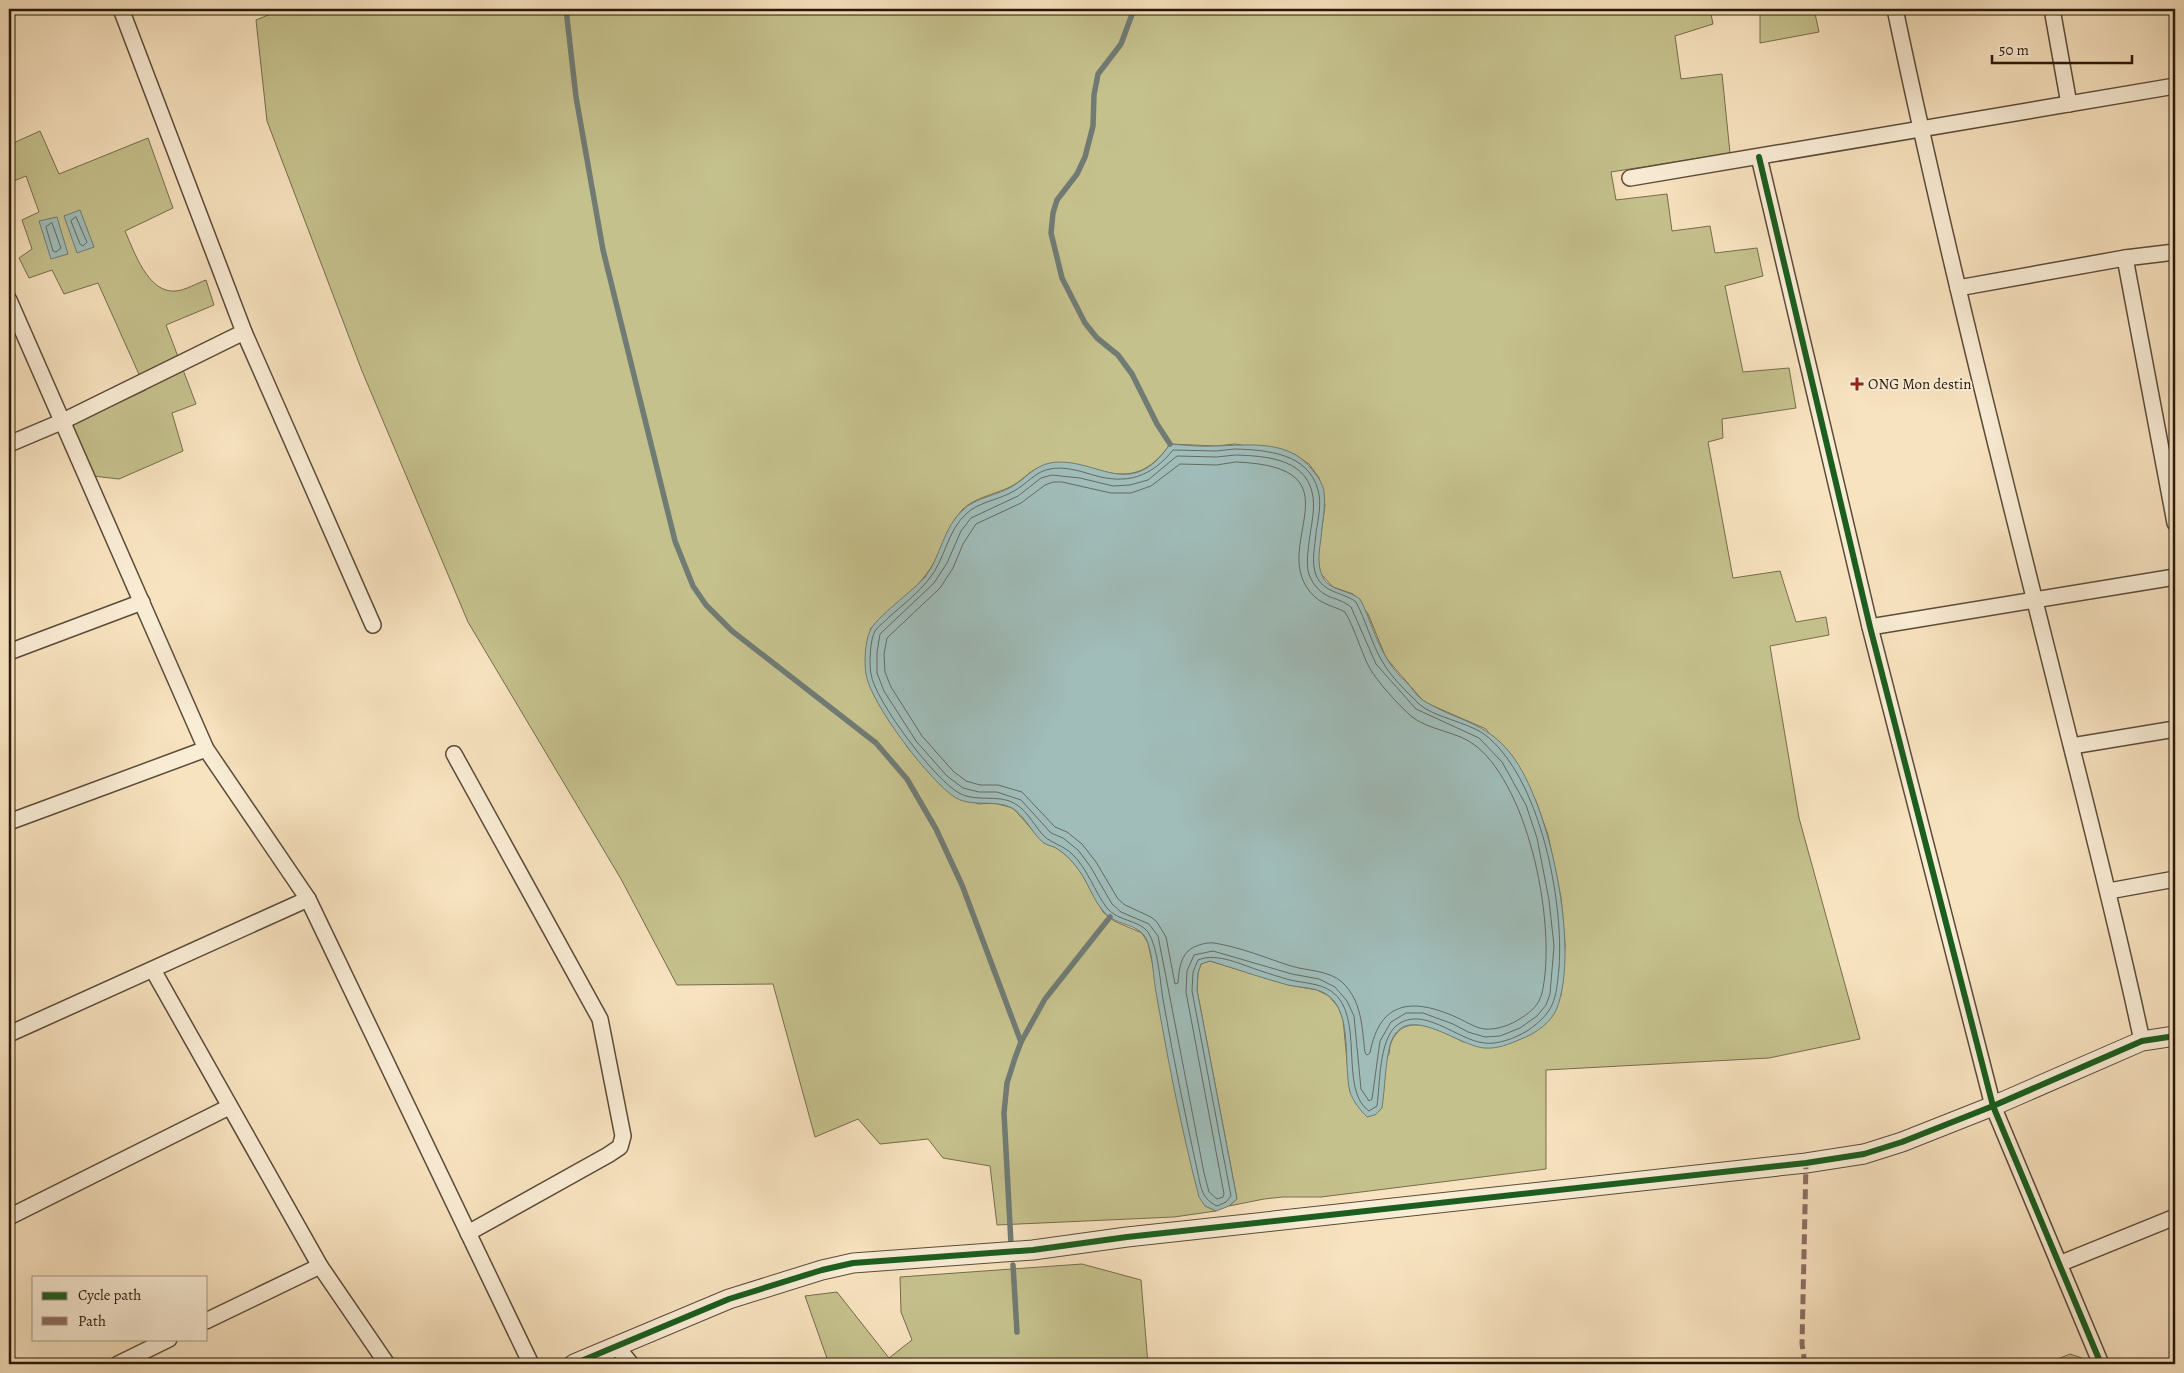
<svg xmlns="http://www.w3.org/2000/svg" width="2184" height="1373" viewBox="0 0 2184 1373" font-family="Alegreya,serif">
	<rect width="100%" height="100%" fill="#f8e3c0"/>
	<filter id="stains"><feTurbulence type="fractalNoise" baseFrequency=".004" numOctaves="4"/><feColorMatrix values="0 0 0 0 .2 0 0 0 0 .09 0 0 0 0 .02 0 0 0 .5 -.17"/></filter>
	<radialGradient id="worn" r=".72"><stop offset=".6" stop-color="#630" stop-opacity="0"/><stop offset="1" stop-color="#630" stop-opacity=".3"/></radialGradient>
	<g fill="#c5c18d" stroke="#766c4c">
		<path d="M 283,9 L 1710,9 L 1713,24 L 1675,36 L 1681,79 L 1722,74 L 1730,153 L 1611,172 L 1616,200 L 1667,194 L 1672,231 L 1710,226 L 1715,253 L 1757,248 L 1763,276 L 1725,286 L 1743,372 L 1789,368 L 1796,408 L 1722,419 L 1723,438 L 1708,442 L 1733,578 L 1780,571 L 1796,622 L 1826,617 L 1829,635 L 1770,646 L 1799,818 L 1860,1039 L 1769,1058 L 1546,1070 L 1546,1169 L 1321,1197 L 1283,1197 L 1264,1199 L 1229,1206 L 1237,1199 L 1197,990 L 1198,973 L 1201,964 L 1210,961 L 1289,985 L 1317,990 L 1329,996 L 1338,1007 L 1343,1019 L 1350,1092 C 1358,1085 1385,1062 1389,1054 C 1390,1051 1389,1047 1391,1043 C 1404,1010 1441,1030 1463,1042 L 1561,996 L 1565,945 L 1561,898 L 1548,835 L 1536,801 L 1486,729 L 1424,702 L 1386,658 L 1368,614 L 1353,594 L 1333,587 L 1320,573 L 1318,557 L 1325,505 L 1319,478 L 1309,464 L 1294,454 L 1235,444 L 1216,446 L 1170,444 C 1127,507 1086,448 1038,468 C 1028,472 1021,482 1010,487 C 996,494 973,498 962,510 C 945,529 941,557 925,576 C 909,596 888,611 870,629 L 907,747 L 940,784 L 978,804 L 994,803 L 1013,808 L 1044,843 L 1057,848 L 1069,858 L 1081,872 L 1103,912 L 1114,921 L 1142,933 L 1148,943 L 1205,1206 L 1216,1211 L 1174,1217 L 997,1225 L 990,1166 L 943,1158 L 928,1139 L 880,1144 L 858,1119 L 815,1137 L 773,984 L 677,985 L 621,879 L 468,622 L 362,371 L 267,121 L 256,20 Z"/>
		<polygon points="1760,9 1814,9 1819,32 1760,43"/>
		<path d="M 40,131 L 59,174 L 148,138 L 173,208 L 125,231 C 134,251 148,294 176,291 C 186,290 197,283 206,280 L 214,305 L 166,325 L 196,404 L 172,413 L 183,451 L 119,479 L 93,476 L 70,425 L 146,390 L 98,283 L 64,294 L 52,270 L 29,278 L 19,258 L 32,249 L 22,220 L 39,212 L 26,176 L 9,183 L 9,145 Z"/>
		<polygon points="1082,1264 1141,1280 1148,1364 829,1364 805,1296 837,1292 889,1358 912,1340 901,1312 900,1277"/>
		<polygon points="2070,1354 2091,1361 2092,1364 2045,1364"/>
	</g>
	<g fill="#a0bdba" stroke="#707b74">
		<polygon points="80,210 94,247 77,253 64,216"/>
		<polygon points="57,217 68,254 51,259 39,221"/>
		<path d="M 1170,444 C 1185,445 1201,447 1216,446 C 1251,445 1291,439 1314,472 C 1319,478 1323,485 1324,492 C 1326,507 1322,523 1321,538 C 1319,553 1316,569 1326,582 C 1335,591 1350,591 1360,599 C 1370,618 1375,639 1386,657 C 1392,668 1401,678 1410,686 C 1414,692 1420,699 1426,702 C 1459,722 1485,721 1511,754 C 1550,804 1580,948 1557,1008 C 1552,1022 1535,1034 1521,1039 C 1509,1044 1498,1049 1485,1048 C 1458,1047 1404,998 1390,1045 C 1385,1065 1385,1088 1382,1108 L 1375,1115 L 1367,1117 C 1360,1110 1353,1101 1350,1092 C 1343,1064 1353,1015 1329,996 C 1318,987 1301,988 1288,985 C 1262,978 1236,969 1210,961 L 1201,964 L 1198,973 L 1197,990 L 1237,1199 L 1229,1206 L 1216,1211 L 1205,1206 L 1199,1197 C 1181,1128 1167,1056 1155,986 C 1153,973 1152,942 1142,933 C 1131,923 1114,924 1104,912 C 1093,900 1088,882 1078,869 C 1072,861 1064,852 1054,847 C 1051,846 1047,845 1044,843 C 1033,835 1027,819 1015,810 C 999,798 974,808 956,798 C 931,783 870,703 866,674 C 864,662 865,642 870,631 C 874,619 914,590 925,577 C 941,557 943,527 963,510 C 976,497 997,496 1013,486 C 1025,479 1034,466 1050,463 C 1095,455 1130,504 1170,444 Z"/>
	</g>
	<g fill="none" stroke-linecap="round" stroke-linejoin="round">
		<g stroke="#646a62" stroke-width="1">
			<polygon points="76,217 87,242 83,246 80,244 71,221"/>
			<polygon points="52,223 61,248 56,252 53,251 46,227"/>
			<path d="M 1235,449 C 1267,450 1308,453 1318,490 C 1322,503 1318,519 1316,533 C 1315,546 1311,562 1316,575 C 1323,593 1343,592 1356,602 C 1366,621 1371,642 1382,661 C 1391,677 1406,691 1419,704 C 1433,717 1467,722 1484,734 C 1540,776 1564,901 1559,968 C 1556,999 1555,1012 1527,1031 C 1515,1038 1498,1045 1484,1043 C 1457,1040 1422,1004 1396,1026 C 1379,1041 1380,1084 1377,1106 L 1369,1111 C 1338,1090 1366,1014 1331,991 C 1319,983 1303,983 1290,980 C 1280,977 1270,974 1261,971 C 1242,965 1217,952 1198,960 L 1193,972 L 1192,991 L 1231,1196 L 1226,1202 L 1217,1206 C 1202,1199 1201,1188 1198,1174 C 1186,1118 1174,1062 1164,1005 C 1160,985 1159,949 1148,932 C 1139,920 1117,921 1107,908 C 1094,891 1088,869 1072,854 C 1064,846 1052,843 1045,837 C 1035,827 1028,812 1017,805 C 1000,793 977,803 959,793 C 935,780 875,701 871,674 C 869,665 870,639 875,631 C 878,626 886,621 890,616 C 903,605 918,593 929,579 C 945,560 947,531 966,514 C 978,502 999,500 1014,491 C 1027,484 1036,471 1050,469 C 1064,466 1080,471 1093,475 C 1127,485 1151,477 1173,450 L 1216,451 Z"/>
			<path d="M 1236,455 C 1264,456 1304,458 1312,492 C 1316,507 1311,526 1309,542 C 1308,553 1305,569 1311,579 C 1323,601 1336,595 1351,607 L 1376,664 L 1416,709 L 1479,738 L 1502,762 L 1526,805 L 1537,838 L 1549,900 L 1554,946 L 1550,994 L 1546,1005 L 1537,1016 L 1520,1028 L 1500,1036 L 1485,1037 L 1468,1032 L 1453,1024 L 1423,1013 L 1406,1013 L 1391,1022 L 1380,1041 L 1372,1099 L 1369,1101 L 1361,1089 L 1354,1016 L 1347,1001 L 1335,987 L 1319,979 L 1292,974 L 1213,951 L 1194,955 L 1187,971 L 1186,992 L 1224,1194 L 1223,1197 L 1217,1199 L 1209,1192 L 1204,1173 L 1158,936 L 1149,924 L 1121,912 L 1112,904 L 1090,866 L 1078,850 L 1063,838 L 1051,833 L 1021,800 L 997,792 L 979,792 L 963,788 L 947,776 L 916,741 L 884,691 L 877,673 L 877,653 L 880,634 L 934,583 L 947,563 L 961,531 L 971,518 L 1018,496 L 1041,478 L 1052,475 L 1080,478 L 1113,486 L 1130,485 L 1148,480 L 1177,456 L 1216,457 Z"/>
			<path d="M 1236,462 C 1366,467 1264,548 1314,596 C 1323,605 1334,606 1345,612 C 1355,629 1360,649 1369,667 C 1379,684 1396,702 1411,716 C 1429,731 1458,731 1476,746 C 1530,789 1557,928 1542,993 C 1539,1005 1531,1012 1521,1018 C 1511,1025 1497,1030 1485,1029 C 1475,1028 1467,1022 1458,1018 C 1414,998 1380,999 1370,1053 L 1367,1055 L 1365,1053 C 1362,1027 1362,1001 1342,982 C 1328,970 1307,971 1291,966 C 1266,958 1240,947 1214,943 C 1207,942 1198,945 1192,948 C 1180,955 1179,971 1178,983 L 1175,984 L 1166,937 L 1157,922 L 1151,917 L 1125,905 L 1118,899 L 1096,862 L 1082,844 L 1067,832 L 1055,827 L 1022,792 L 998,785 L 980,785 L 966,781 L 953,771 L 922,736 L 891,687 L 885,672 L 884,654 L 887,638 L 940,588 L 953,568 L 963,544 L 976,524 L 1021,503 L 1045,485 L 1053,482 L 1062,482 L 1111,493 L 1131,493 L 1151,486 L 1180,464 L 1216,465 Z"/>
		</g>
		<g stroke="#707b74" stroke-width="5.5">
			<polyline points="566,9 576,97 603,250 675,541 693,586 706,605 732,631 876,743 907,779 936,829 962,885 1021,1042"/>
			<polyline points="1134,9 1121,44 1098,74 1094,95 1093,126 1085,157 1077,174 1057,200 1053,213 1051,233 1062,278 1085,323 1097,338 1118,355 1132,374 1157,424 1170,444"/>
			<polyline points="1011,1244 1004,1113 1007,1083 1015,1058 1021,1042 1045,999 1110,917"/>
			<polyline points="1013,1265 1017,1332"/>
		</g>
		<defs>
			<g id="minor">
				<polyline points="121,9 244,332 373,625"/>
				<path d="M 1895,9 C 1947,256 2010,501 2071,745 C 2096,844 2121,942 2142,1041"/>
				<polyline points="2052,9 2069,104"/>
				<polyline points="1759,157 1870,627 1993,1106 2101,1364"/>
				<polyline points="1630,178 2175,86"/>
				<polyline points="2125,258 2175,523"/>
				<polyline points="1958,288 2125,258 2175,252"/>
				<polyline points="9,300 206,749 308,899 531,1364"/>
				<polyline points="9,444 61,422 244,332"/>
				<polyline points="1870,627 2175,577"/>
				<polyline points="9,652 142,602"/>
				<polyline points="2072,746 2175,729"/>
				<polyline points="454,754 600,1019 623,1136 620,1147 608,1155 468,1233"/>
				<polyline points="9,822 206,749"/>
				<polyline points="2109,891 2175,879"/>
				<polyline points="153,970 320,1266 387,1364"/>
				<polyline points="9,1034 308,899"/>
				<polyline points="9,1217 229,1107"/>
				<polyline points="2059,1264 2175,1217"/>
				<polyline points="206,1321 320,1266"/>
				<polyline points="617,1347 631,1364"/>
				<polyline points="118,1364 169,1339"/>
			</g>
			<polyline id="tertiary" points="574,1364 729,1299 822,1270 853,1263 1033,1250 1127,1237 1806,1163 1864,1154 1902,1142 1993,1106 2142,1041 2175,1036"/>
		</defs>
		<use href="#minor" stroke="#5b4b38" stroke-width="18"/>
		<use href="#tertiary" stroke="#5b4b38" stroke-width="21"/>
		<use href="#minor" stroke="#faedd6" stroke-width="15"/>
		<use href="#tertiary" stroke="#faedd6" stroke-width="19"/>
		<polyline stroke="#8d6e63" stroke-width="5" stroke-dasharray="10 5" stroke-linecap="butt" points="1805,1364 1802,1344 1806,1163"/>
		<defs>
			<g id="cycleway">
				<polyline points="1759,157 1870,627 1993,1106 2101,1364"/>
				<polyline points="574,1364 729,1299 822,1270 853,1263 1033,1250 1127,1237 1806,1163 1864,1154 1902,1142 1993,1106 2142,1041 2175,1036"/>
			</g>
		</defs>
		<use href="#cycleway" stroke="#faedd6" stroke-width="9"/>
		<use href="#cycleway" stroke="#1b5e20" stroke-width="6"/>
	</g>
	<path fill="#8f2418" stroke="#faedd6" stroke-width="2" d="M1854.5 376.5h5v5h5v5h-5v5h-5v-5h-5v-5h5z"/>
	<g text-anchor="middle" dominant-baseline="central" stroke-width="4" stroke-linejoin="round" paint-order="stroke">
		<g font-size="15" fill="#27180a" stroke="#faedd6" text-anchor="start">
			<text x="1868" y="384">ONG Mon destin</text>
		</g>
	</g>
	<rect width="2184" height="1373" fill="none" stroke="#f8e3c0" stroke-width="30"/>
	<rect x="10" y="10" width="2164" height="1353" fill="none" stroke="#27180a" stroke-width="2.5"/>
	<rect x="15" y="15" width="2154" height="1343" fill="none" stroke="#27180a"/>
	<rect x="32" y="1276" width="175" height="65" fill="#faedd6" stroke="#a69884"/>
	<rect x="42" y="1292" width="25" height="8" fill="#1b5e20" stroke="#a69884"/>
	<text x="78" y="1300" font-size="15" fill="#27180a">Cycle path</text>
	<rect x="42" y="1317" width="25" height="8" fill="#8d6e63" stroke="#a69884"/>
	<text x="78" y="1326" font-size="15" fill="#27180a">Path</text>
	<path d="M1992 55v8h140v-8" fill="none" stroke="#27180a" stroke-width="2.5"/>
	<text x="1999" y="55" font-size="15" fill="#27180a" stroke="#faedd6" stroke-width="4" paint-order="stroke">50 m</text>
	<rect width="100%" height="100%" filter="url(#stains)"/>
	<rect width="100%" height="100%" fill="url(#worn)"/>
</svg>
